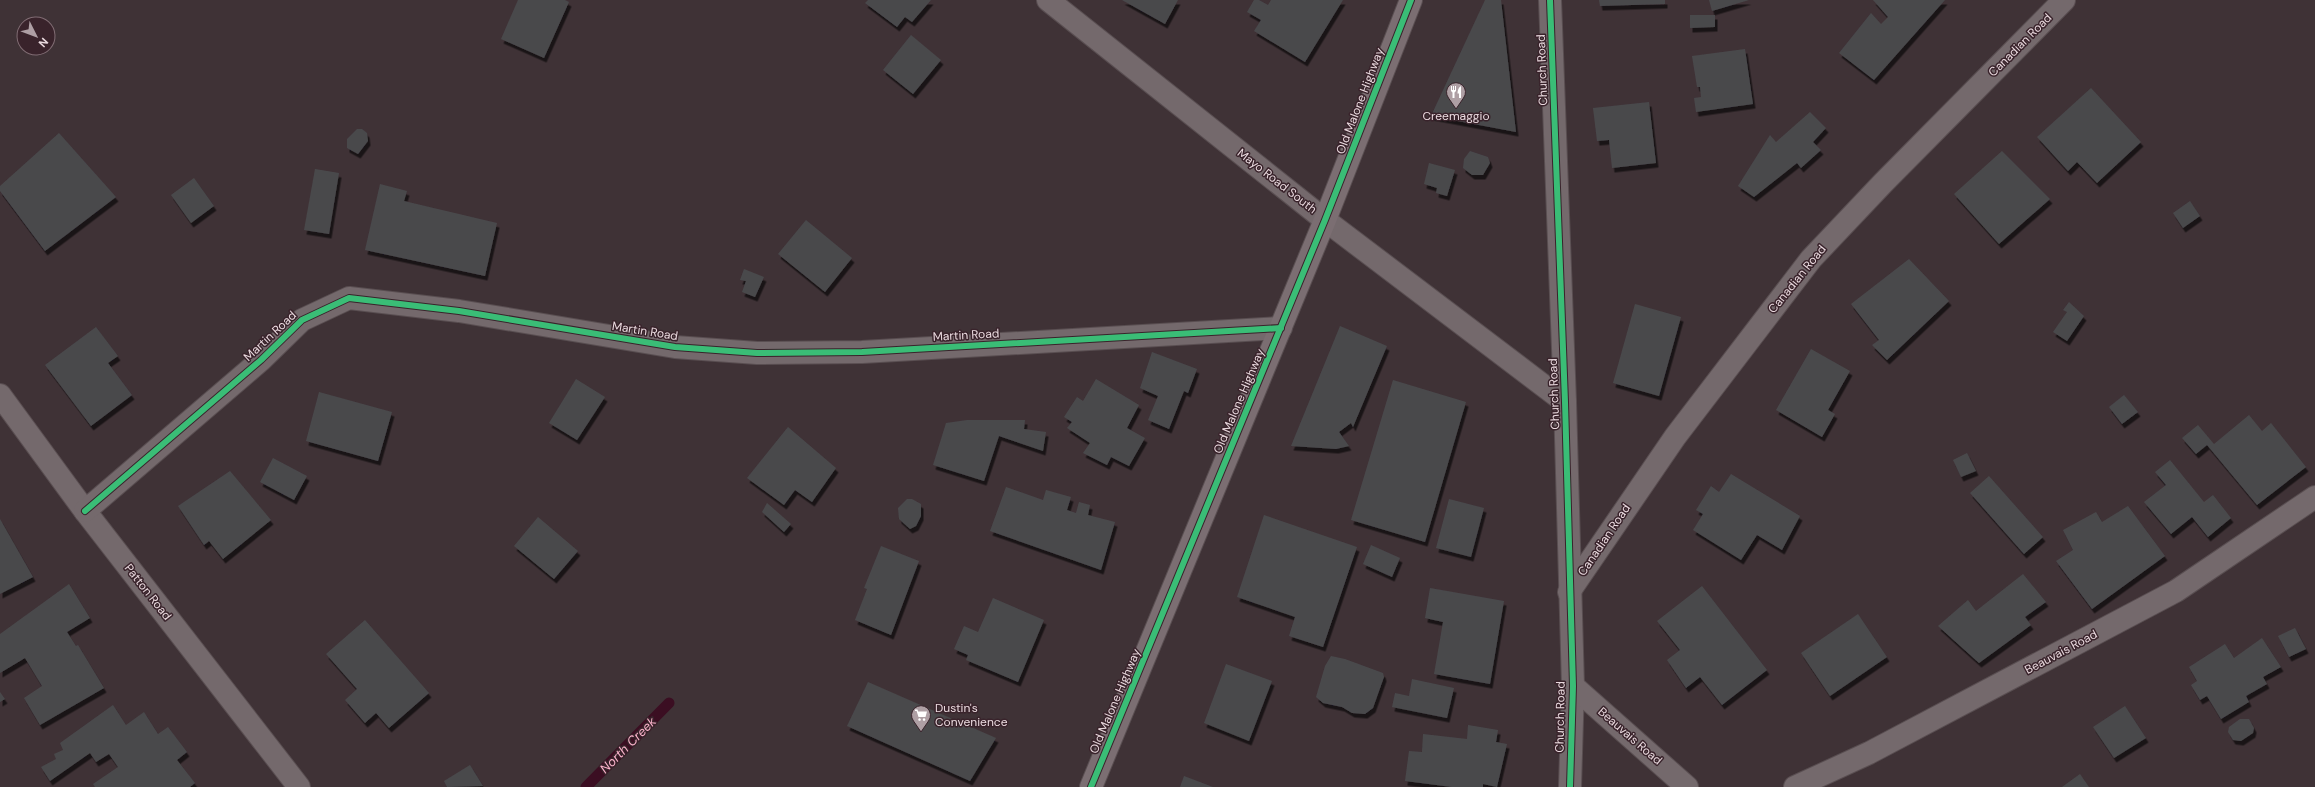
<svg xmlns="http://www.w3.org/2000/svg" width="2315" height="787" viewBox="0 0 2315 787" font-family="'DM Sans',sans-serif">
	<defs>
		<filter id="shadow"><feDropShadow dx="2.5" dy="4.5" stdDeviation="0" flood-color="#0009"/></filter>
	</defs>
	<rect width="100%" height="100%" fill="#3f3236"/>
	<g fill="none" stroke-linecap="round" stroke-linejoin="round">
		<polyline stroke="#3b0e22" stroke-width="11" points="586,787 669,703"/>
	</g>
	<g fill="#49494c" filter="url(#shadow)">
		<polygon points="518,0 565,0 569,2 544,58 501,39"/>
		<polygon points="868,0 931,0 912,22 905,17 897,27 865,3"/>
		<polygon points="1122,0 1178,0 1165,24"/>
		<polygon points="1254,0 1259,0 1268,5 1271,0 1343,0 1305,62 1254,31 1261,20 1247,12"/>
		<polygon points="1485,0 1501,0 1516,132 1431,116"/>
		<polygon points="1599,0 1665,0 1665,4 1600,6"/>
		<polygon points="1709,0 1749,0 1712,11"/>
		<polygon points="1873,0 1945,0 1874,80 1839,53 1871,13 1881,24 1888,17"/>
		<polygon points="1690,15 1715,15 1715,27 1690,28"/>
		<polygon points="911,35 941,60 913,94 883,70"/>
		<polygon points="1745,49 1753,104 1696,112 1694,98 1701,97 1700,87 1697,87 1692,56"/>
		<polygon points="2091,88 2141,142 2097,183 2077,162 2068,171 2037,137"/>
		<polygon points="1649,102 1656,163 1612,168 1609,140 1597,141 1593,108"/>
		<polygon points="1810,112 1826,128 1813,142 1821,150 1801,168 1797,163 1754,197 1738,186 1770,135 1776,142"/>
		<polygon points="357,129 362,129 367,133 368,141 358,154 347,148 347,139"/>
		<polygon points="59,133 116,197 45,251 0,191 0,186"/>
		<polygon points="1470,151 1488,157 1490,163 1483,175 1472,175 1463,168 1464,159"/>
		<polygon points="2002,151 2050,199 1999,244 1954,194"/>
		<polygon points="1429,163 1455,170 1447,196 1436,193 1437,188 1424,184"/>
		<polygon points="315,169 339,173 329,234 304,230"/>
		<polygon points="194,178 214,206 191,223 171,195"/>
		<polygon points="380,184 407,191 404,201 497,223 485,276 365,250"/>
		<polygon points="2190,201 2200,216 2183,228 2173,213"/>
		<polygon points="806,220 852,258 825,292 778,254"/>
		<polygon points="1909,259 1949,301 1887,360 1872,345 1879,340 1851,304"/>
		<polygon points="744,269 764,277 755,297 742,292 746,281 740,280"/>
		<polygon points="2069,302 2084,316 2067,341 2053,332 2067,312 2063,310"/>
		<polygon points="1635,304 1681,317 1659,396 1613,383"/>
		<polygon points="1340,326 1387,346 1353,427 1351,423 1339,432 1349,446 1336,449 1291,446"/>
		<polygon points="96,327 118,356 108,363 132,395 91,426 45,365"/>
		<polygon points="1811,349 1850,371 1828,410 1835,414 1822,437 1776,410"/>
		<polygon points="1152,352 1197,369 1188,393 1184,391 1169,429 1148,420 1158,396 1140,388"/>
		<polygon points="576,379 605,397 577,440 549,423"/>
		<polygon points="1096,379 1139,405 1127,428 1145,438 1129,466 1111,457 1107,465 1083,453 1090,443 1067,428 1072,422 1064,417 1077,397 1083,401"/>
		<polygon points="1393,380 1466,402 1425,542 1351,520"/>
		<polygon points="319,392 392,412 378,461 306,441"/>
		<polygon points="2124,395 2138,412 2122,424 2109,407"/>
		<polygon points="2249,415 2262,431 2271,423 2306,467 2257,505 2207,445 2196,454 2182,438 2198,425 2214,444"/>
		<polygon points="967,420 1025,420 1024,429 1046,432 1043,451 999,436 984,481 933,465 946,423"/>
		<polygon points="788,427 836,468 812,502 795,490 784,505 747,478"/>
		<polygon points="1967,453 1976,471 1961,477 1953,460"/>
		<polygon points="273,458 307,476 294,500 260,482"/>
		<polygon points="2170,460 2204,502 2213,495 2231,518 2208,537 2192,517 2171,534 2144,502 2166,485 2155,472"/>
		<polygon points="230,471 271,520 223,559 209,541 204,545 178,506"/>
		<polygon points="1731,474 1800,516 1782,550 1757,535 1741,560 1693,530 1703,514 1696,510 1711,486 1719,492"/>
		<polygon points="1989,476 2043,537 2024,554 1970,493"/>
		<polygon points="1006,487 1043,500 1046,490 1071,497 1067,510 1076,513 1079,502 1090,505 1088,515 1115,522 1101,570 990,531"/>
		<polygon points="907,499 912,499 921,504 921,516 916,526 910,529 899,519 898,508"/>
		<polygon points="1449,499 1484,508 1471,557 1436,548"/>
		<polygon points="767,503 791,524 784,532 762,512"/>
		<polygon points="2128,506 2165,556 2092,609 2056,561 2073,550 2063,530 2096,512 2102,522"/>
		<polygon points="1264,515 1357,547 1323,647 1289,636 1295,617 1237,597"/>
		<polygon points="538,517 578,551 554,579 514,546"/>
		<polygon points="0,519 33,577 0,594"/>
		<polygon points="1371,545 1400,558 1392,577 1363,564"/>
		<polygon points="881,546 919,561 891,635 855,620 867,589 864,588"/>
		<polygon points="2023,574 2046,602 2025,617 2031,625 1979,663 1938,626 1968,600 1976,611"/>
		<polygon points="69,584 90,618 67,632 76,646 78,645 104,688 40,725 24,698 42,686 25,658 0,673 0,634"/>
		<polygon points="1702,586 1767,670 1722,705 1700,677 1686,688 1667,660 1680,650 1657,621"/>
		<polygon points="1430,588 1504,601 1490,684 1434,674 1443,622 1425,618"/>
		<polygon points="993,598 1044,620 1018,682 966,660 968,655 954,649 964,626 978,632"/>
		<polygon points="1858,614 1887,657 1830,696 1801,653"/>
		<polygon points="365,620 429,693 389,728 376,713 365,723 345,700 357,689 326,654"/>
		<polygon points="2295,628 2306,649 2289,657 2278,636"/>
		<polygon points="2262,638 2281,667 2263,677 2267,684 2246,696 2249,702 2221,719 2207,696 2200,700 2191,685 2197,681 2189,667 2225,644 2234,658"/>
		<polygon points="1331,656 1345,659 1383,673 1384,677 1373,708 1365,714 1352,713 1342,707 1323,703 1316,697 1325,666"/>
		<polygon points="1226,664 1272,681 1249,741 1204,723"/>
		<polygon points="1412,679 1454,688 1447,718 1392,707 1395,693 1409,696"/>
		<polygon points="868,682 996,738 970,781 847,726"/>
		<polygon points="0,692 5,699 0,702"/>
		<polygon points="113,705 126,725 144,712 158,734 168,727 187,752 177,760 195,783 190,787 95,787 93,784 118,767 109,754 96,762 90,753 50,781 41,767 56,759 54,754 63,750 60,743"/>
		<polygon points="2125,706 2146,738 2114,758 2093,727"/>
		<polygon points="2240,719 2249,719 2254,728 2253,733 2241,741 2233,740 2228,732 2229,727"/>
		<polygon points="1468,725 1498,730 1496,742 1507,744 1497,787 1483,784 1483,787 1452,787 1405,781 1409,751 1422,752 1423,734 1467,739"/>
		<polygon points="470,765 483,786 447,787 444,781"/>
		<polygon points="2080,774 2089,787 2062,787"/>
		<polygon points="1184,776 1213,787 1180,787"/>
	</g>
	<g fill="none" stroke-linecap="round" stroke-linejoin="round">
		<defs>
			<g id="street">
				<polyline points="1048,0 1325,220 1565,402"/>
				<polyline points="1550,0 1565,402 1573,686 1570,787"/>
				<polyline points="0,395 85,511 299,787"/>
				<polyline points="85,511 261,360 302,320 349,298 459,311 675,347 757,353 862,352 1281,328"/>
				<polyline points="1569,592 1675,437 1811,259 1883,183 2064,0"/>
				<polyline points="1573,686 1687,787"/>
				<polyline points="1795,787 1869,753 2176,591 2315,497"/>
			</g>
			<polyline id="secondary" points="1091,787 1325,220 1411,0"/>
		</defs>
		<use href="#street" stroke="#594e51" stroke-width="24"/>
		<use href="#secondary" stroke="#594e51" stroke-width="24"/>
		<use href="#street" stroke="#74696c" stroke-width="22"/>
		<use href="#secondary" stroke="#7b6e72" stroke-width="22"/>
		<defs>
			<g id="cycleway">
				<polyline points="1550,0 1565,402 1573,686 1570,787"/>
				<polyline points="85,511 261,360 302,320 349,298 459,311 675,347 757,353 862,352 1281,328"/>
				<polyline points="1091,787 1325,220 1411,0"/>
			</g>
		</defs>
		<use href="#cycleway" stroke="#39232b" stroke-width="8"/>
		<use href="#cycleway" stroke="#3abd76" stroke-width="6"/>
	</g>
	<defs>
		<symbol id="restaurant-pin" viewBox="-11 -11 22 30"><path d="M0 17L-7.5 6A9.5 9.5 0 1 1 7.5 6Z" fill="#ae9fa4" stroke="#39232b"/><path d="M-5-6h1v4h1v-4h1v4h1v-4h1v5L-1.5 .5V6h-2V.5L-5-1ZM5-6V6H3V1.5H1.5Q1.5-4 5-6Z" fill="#fff"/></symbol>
		<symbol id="supermarket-pin" viewBox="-11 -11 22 30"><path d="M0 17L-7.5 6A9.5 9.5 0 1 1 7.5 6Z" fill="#ae9fa4" stroke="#39232b"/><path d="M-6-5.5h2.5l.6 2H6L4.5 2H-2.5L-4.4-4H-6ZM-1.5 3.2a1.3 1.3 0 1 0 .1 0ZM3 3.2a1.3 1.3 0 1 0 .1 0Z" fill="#fff"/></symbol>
	</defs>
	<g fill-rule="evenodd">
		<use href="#restaurant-pin" x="1445" y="81" width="22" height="30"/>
		<use href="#supermarket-pin" x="910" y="704" width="22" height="30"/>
	</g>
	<g text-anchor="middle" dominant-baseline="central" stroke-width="3" stroke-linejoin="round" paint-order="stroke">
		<g font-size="12" fill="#eadadf" stroke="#39232b">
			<text transform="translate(2020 45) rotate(-45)">Canadian Road</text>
			<text transform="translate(1542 70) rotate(-92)">Church Road</text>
			<text transform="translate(1360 101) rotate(-69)">Old Malone Highway</text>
			<text transform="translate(1277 181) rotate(38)">Mayo Road South</text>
			<text transform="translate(1797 279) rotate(-51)">Canadian Road</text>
			<text transform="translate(645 331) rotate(9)">Martin Road</text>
			<text transform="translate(966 335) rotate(-3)">Martin Road</text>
			<text transform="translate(270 336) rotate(-43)">Martin Road</text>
			<text transform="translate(1554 394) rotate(-92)">Church Road</text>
			<text transform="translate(1239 401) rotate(-67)">Old Malone Highway</text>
			<text transform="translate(1604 540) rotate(-56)">Canadian Road</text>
			<text transform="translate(148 592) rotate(52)">Patton Road</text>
			<text transform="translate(2061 652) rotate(-28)">Beauvais Road</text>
			<text transform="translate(1115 701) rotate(-67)">Old Malone Highway</text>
			<text transform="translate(1560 717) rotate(-89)">Church Road</text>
			<text transform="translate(1630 736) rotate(41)">Beauvais Road</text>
		</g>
		<g font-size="12" fill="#eadadf" stroke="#39232b">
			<text x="1456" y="116">Creemaggio</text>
			<text x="935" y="708" text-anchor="start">Dustin's<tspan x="935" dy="14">Convenience</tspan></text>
		</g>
		<g font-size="13" font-style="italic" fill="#fcb4cc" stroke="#39232b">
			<text transform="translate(628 745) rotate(-45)">North Creek</text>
		</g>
	</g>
	<g transform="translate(36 36) rotate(132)"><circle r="19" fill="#39232b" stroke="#806c73"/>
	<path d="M0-3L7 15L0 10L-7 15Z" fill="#ae9fa4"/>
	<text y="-6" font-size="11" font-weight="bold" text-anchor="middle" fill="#eadadf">N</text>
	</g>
</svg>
